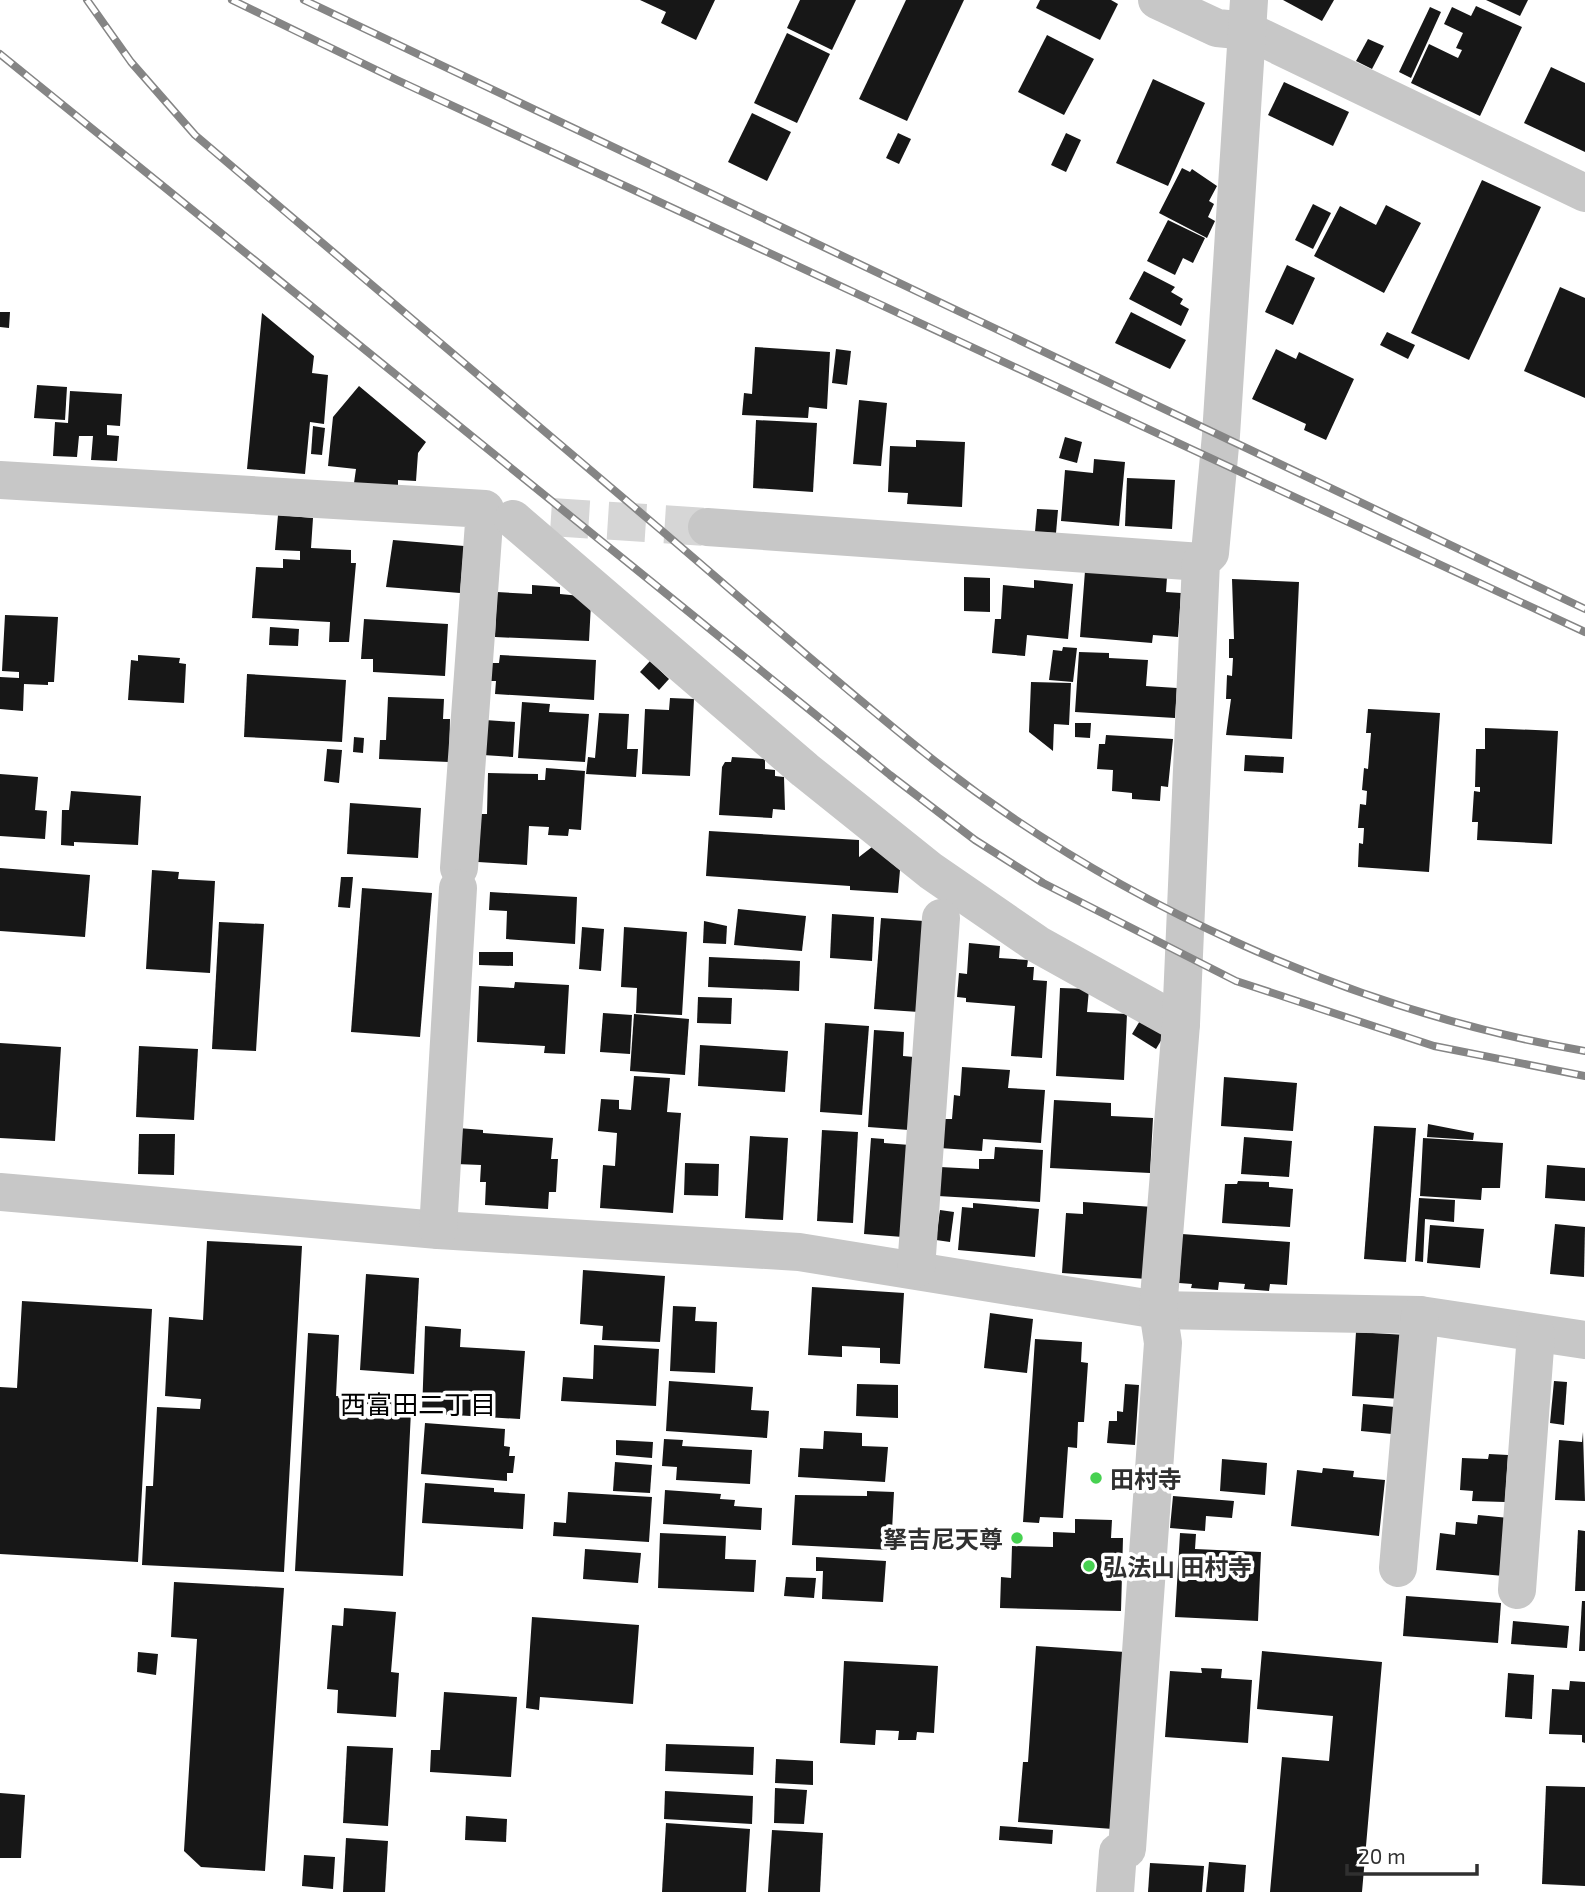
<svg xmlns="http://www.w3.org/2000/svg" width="1585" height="1892" viewBox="0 0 1585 1892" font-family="'Exo 2','Noto Sans JP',sans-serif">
	<rect width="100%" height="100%" fill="#fff"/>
	<g fill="#171717">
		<polygon points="640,0 715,0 696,40 661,23 666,12"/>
		<polygon points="800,0 856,0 832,50 787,28"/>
		<polygon points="906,0 964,0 907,121 859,99"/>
		<polygon points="1040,0 1111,0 1118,4 1100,40 1036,8"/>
		<polygon points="1283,0 1334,0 1322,21"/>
		<polygon points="1486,0 1528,0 1520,16"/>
		<polygon points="1476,6 1522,27 1480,116 1411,83 1429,44 1458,58 1462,50 1456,48 1463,33 1444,24 1452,7 1471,16"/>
		<polygon points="1430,7 1441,12 1411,78 1399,72"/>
		<polygon points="787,33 830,54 797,123 754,103"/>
		<polygon points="1047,35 1094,59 1064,115 1018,92"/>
		<polygon points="1368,39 1384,46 1372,69 1356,61"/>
		<polygon points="1551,67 1585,83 1585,152 1524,123"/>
		<polygon points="1153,79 1205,103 1168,186 1116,163"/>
		<polygon points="1284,82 1349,112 1333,146 1268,115"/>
		<polygon points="752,113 791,132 767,181 728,162"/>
		<polygon points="898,133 911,139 899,164 886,158"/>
		<polygon points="1066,133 1081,140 1066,172 1051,165"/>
		<polygon points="1182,168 1190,172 1192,169 1217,186 1209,201 1214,204 1208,217 1215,221 1207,238 1159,213"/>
		<polygon points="1482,180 1541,207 1469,360 1411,333"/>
		<polygon points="1313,204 1331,213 1313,249 1295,240"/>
		<polygon points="1386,205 1421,223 1384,293 1314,256 1340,206 1376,225"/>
		<polygon points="1168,220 1205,238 1193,263 1183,258 1175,275 1147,261"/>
		<polygon points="1287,265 1315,278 1293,325 1265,312"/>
		<polygon points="1144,271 1175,287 1171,292 1183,299 1180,304 1189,309 1181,326 1129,299"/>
		<polygon points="1560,287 1585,298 1585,398 1524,371"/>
		<polygon points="0,312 10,312 9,328 0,327"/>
		<polygon points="1131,312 1186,340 1170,369 1115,343"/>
		<polygon points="262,313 314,356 312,373 328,375 324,424 310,422 305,474 247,469"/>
		<polygon points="1387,332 1415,345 1408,359 1380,345"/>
		<polygon points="755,347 830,352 827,409 809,407 808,418 742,415 744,393 752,394"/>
		<polygon points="836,349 851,351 847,385 832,383"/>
		<polygon points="1276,349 1296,359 1299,352 1354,379 1326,440 1304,430 1306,424 1252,399"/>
		<polygon points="37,385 67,387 65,420 34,418"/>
		<polygon points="359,386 426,442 418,453 416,481 398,480 398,487 354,483 356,469 328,466 333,417"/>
		<polygon points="70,391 122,394 120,426 107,425 107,435 119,436 117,461 91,460 93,436 79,436 77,457 53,456 55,422 68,423"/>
		<polygon points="859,400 887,403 881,466 853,464"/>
		<polygon points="756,420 817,423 813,492 753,488"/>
		<polygon points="313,426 325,428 322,455 311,454"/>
		<polygon points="1065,437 1082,442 1077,463 1059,458"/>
		<polygon points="916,440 965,442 962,507 907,504 908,493 888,492 890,446 916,447"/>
		<polygon points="1094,459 1125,462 1119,526 1061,521 1065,470 1093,473"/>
		<polygon points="1127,478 1175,480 1172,529 1125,526"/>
		<polygon points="1037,509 1058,510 1056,533 1035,532"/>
		<polygon points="278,515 313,518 311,548 351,550 351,563 356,563 349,642 329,642 330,622 252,618 256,567 283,568 283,559 300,560 300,551 275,550"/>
		<polygon points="393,540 464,546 460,593 386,587"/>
		<polygon points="1085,571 1167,577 1166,592 1181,593 1178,637 1153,635 1152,643 1080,637"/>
		<polygon points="964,577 990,578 990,612 964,611"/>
		<polygon points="1232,579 1299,582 1292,739 1226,735 1231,699 1226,699 1227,675 1232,676 1233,658 1229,658 1229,639 1234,639"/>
		<polygon points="1034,580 1073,584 1068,639 1027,635 1025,656 992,653 995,619 1001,619 1003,585 1034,588"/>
		<polygon points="532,585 560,587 560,594 581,596 591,603 589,641 495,637 497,592 532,594"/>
		<polygon points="5,615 58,617 54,682 48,682 48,685 24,684 23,711 0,709 0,677 19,678 19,672 2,671"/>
		<polygon points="364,619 448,624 445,676 373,672 373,659 361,659"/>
		<polygon points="270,627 299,629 298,646 269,645"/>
		<polygon points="1063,647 1077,648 1073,682 1049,680 1053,650 1062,651"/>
		<polygon points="1079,652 1109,653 1109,658 1148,660 1146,686 1177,688 1175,718 1075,712"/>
		<polygon points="138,655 180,658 179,663 186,664 184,703 128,700 131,660 138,661"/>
		<polygon points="500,655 596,660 594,700 495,694 496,681 488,681 489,663 499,663"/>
		<polygon points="650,661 669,679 659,690 640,672"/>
		<polygon points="247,674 346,680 342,742 244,737"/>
		<polygon points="1031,682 1071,683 1069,725 1054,724 1053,751 1029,732"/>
		<polygon points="388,697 444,699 443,719 450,719 449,762 379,759 380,740 386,740"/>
		<polygon points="670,698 694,699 690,776 642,774 645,709 669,710"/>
		<polygon points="522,702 550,704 549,712 589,714 585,762 518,758"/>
		<polygon points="1368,709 1440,713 1429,872 1358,867 1359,843 1363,844 1364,828 1358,828 1360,804 1366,805 1367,791 1362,790 1364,768 1368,769 1371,733 1366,733"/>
		<polygon points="599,713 629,714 627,749 638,749 636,777 586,774 588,757 595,758"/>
		<polygon points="485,720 515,722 513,757 483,755"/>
		<polygon points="1075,723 1091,723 1090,738 1075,737"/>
		<polygon points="1485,728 1558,731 1552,844 1477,840 1478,822 1472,822 1474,791 1480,792 1480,787 1475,787 1476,749 1485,749"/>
		<polygon points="1106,735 1173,739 1168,787 1161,786 1160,801 1132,799 1132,793 1112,791 1113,770 1097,769 1099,744 1105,744"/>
		<polygon points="354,737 364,738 363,753 353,752"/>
		<polygon points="327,749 342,750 339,783 324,781"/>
		<polygon points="1245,755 1284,757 1283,773 1244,771"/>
		<polygon points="732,757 765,759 765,769 775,770 775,776 784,777 785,810 773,809 772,818 719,815 722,767 725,762 731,762"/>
		<polygon points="546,768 585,771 581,830 569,829 568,836 548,835 549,827 529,826 527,865 478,862 481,814 487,814 488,773 538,774 538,780 545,780"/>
		<polygon points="0,774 38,777 35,810 47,811 45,839 0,836"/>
		<polygon points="71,791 141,796 138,845 74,842 74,846 61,845 62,810 69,810"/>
		<polygon points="350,803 421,808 418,858 347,854"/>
		<polygon points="709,831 859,840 859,857 872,847 900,870 898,893 850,890 850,886 706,876"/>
		<polygon points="0,868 90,875 85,937 0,931"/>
		<polygon points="152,870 179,872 178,879 215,881 210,973 146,969"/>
		<polygon points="341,877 353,877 350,908 338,907"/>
		<polygon points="362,888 432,893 420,1037 351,1032"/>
		<polygon points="490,892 577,897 575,944 506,939 507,911 489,910"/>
		<polygon points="738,909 806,916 802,951 734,945"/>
		<polygon points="832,914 874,917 872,961 830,958"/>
		<polygon points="881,918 924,921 919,1012 874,1009"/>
		<polygon points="704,921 727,926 726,944 703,943"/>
		<polygon points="219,922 264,924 256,1051 212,1049"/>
		<polygon points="582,927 604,929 601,971 579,969"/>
		<polygon points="624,927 687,932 682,1015 636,1013 637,988 621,987"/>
		<polygon points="969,943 1000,946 999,958 1028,960 1027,967 1034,967 1033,980 1047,981 1042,1058 1011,1056 1015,1006 966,1002 966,998 957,997 959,973 967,974"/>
		<polygon points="479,952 513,952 513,966 479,965"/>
		<polygon points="709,957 800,961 799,991 708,987"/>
		<polygon points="515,982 569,985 565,1054 544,1053 545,1046 477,1042 479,986 514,988"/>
		<polygon points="1060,988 1089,989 1087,1012 1127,1014 1124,1080 1056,1076"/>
		<polygon points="698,997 732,998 731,1024 697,1023"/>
		<polygon points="603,1013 632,1015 630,1054 600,1052"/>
		<polygon points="634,1014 689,1019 685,1075 630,1071"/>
		<polygon points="1141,1019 1165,1034 1156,1049 1132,1034"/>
		<polygon points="825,1023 869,1026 862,1115 820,1112"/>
		<polygon points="874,1030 904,1032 903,1056 914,1057 909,1130 868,1127"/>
		<polygon points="0,1043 61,1047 55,1141 0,1138"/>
		<polygon points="700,1045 788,1051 785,1092 698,1086"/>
		<polygon points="139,1046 198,1049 194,1120 136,1117"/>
		<polygon points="962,1067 1010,1070 1008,1088 1045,1090 1041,1143 983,1139 982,1151 940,1148 942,1119 952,1119 954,1095 960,1096"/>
		<polygon points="634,1076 670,1078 667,1112 681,1113 673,1213 600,1208 603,1165 615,1166 617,1133 598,1131 601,1099 619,1100 619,1109 631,1110"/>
		<polygon points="1224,1077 1297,1083 1293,1131 1221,1126"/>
		<polygon points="1054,1100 1111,1103 1111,1116 1153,1118 1150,1173 1050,1168"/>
		<polygon points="1428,1124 1474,1133 1473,1140 1427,1137"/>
		<polygon points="1374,1126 1416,1128 1406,1262 1364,1259"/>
		<polygon points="458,1128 483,1130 483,1133 553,1138 551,1159 558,1159 556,1192 549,1192 548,1209 485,1205 486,1182 480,1182 481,1165 456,1164"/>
		<polygon points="822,1130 858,1132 853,1223 817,1221"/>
		<polygon points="139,1134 175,1134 174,1175 138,1174"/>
		<polygon points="750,1136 788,1138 783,1220 745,1218"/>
		<polygon points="1244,1137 1292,1141 1289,1177 1241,1174"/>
		<polygon points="871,1138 884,1139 884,1143 910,1145 903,1237 864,1234"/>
		<polygon points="1423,1138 1503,1143 1500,1188 1482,1188 1481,1200 1420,1196"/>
		<polygon points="995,1147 1043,1150 1040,1202 938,1196 940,1167 979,1169 979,1159 994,1159"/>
		<polygon points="685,1163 719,1164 718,1196 684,1195"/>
		<polygon points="1547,1165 1585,1168 1585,1201 1545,1198"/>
		<polygon points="1238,1181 1269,1182 1269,1187 1293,1189 1290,1227 1222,1223 1225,1184 1237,1184"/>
		<polygon points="1419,1198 1455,1200 1454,1222 1425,1219 1423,1262 1415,1261"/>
		<polygon points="1083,1202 1153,1207 1147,1279 1062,1273 1066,1213 1083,1214"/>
		<polygon points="973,1203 1039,1209 1035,1257 958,1250 962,1207 973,1208"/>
		<polygon points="940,1210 954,1212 950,1242 936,1240"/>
		<polygon points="1555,1224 1585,1227 1584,1277 1550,1274"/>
		<polygon points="1430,1225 1484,1229 1480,1268 1427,1263"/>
		<polygon points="1182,1234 1290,1242 1287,1285 1270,1284 1269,1291 1244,1289 1245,1284 1219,1282 1218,1290 1191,1288 1192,1284 1179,1283"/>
		<polygon points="207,1241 302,1246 284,1572 142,1565 146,1486 153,1486 157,1407 200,1409 201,1399 165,1396 169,1317 203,1320"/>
		<polygon points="583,1270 665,1276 660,1342 602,1340 603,1326 580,1324"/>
		<polygon points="366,1274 419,1278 414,1374 360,1370"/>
		<polygon points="812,1287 904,1293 900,1364 880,1363 880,1348 842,1346 842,1357 808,1355"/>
		<polygon points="22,1301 152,1309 138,1562 0,1554 0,1387 17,1388"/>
		<polygon points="673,1306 696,1307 695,1321 717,1322 715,1373 670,1371"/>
		<polygon points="990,1313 1033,1319 1027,1373 984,1368"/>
		<polygon points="425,1326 461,1329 460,1347 525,1351 520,1419 422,1413"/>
		<polygon points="1356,1332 1406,1335 1402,1399 1352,1396"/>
		<polygon points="308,1333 339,1335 336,1396 407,1400 407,1411 411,1411 403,1576 295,1571"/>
		<polygon points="1035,1339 1082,1342 1081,1362 1088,1363 1084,1422 1078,1422 1077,1448 1068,1447 1063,1518 1040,1517 1039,1523 1023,1522"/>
		<polygon points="594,1345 659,1349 656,1406 561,1401 563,1377 593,1379"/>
		<polygon points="669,1381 753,1387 751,1410 769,1411 767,1438 666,1431"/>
		<polygon points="1554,1381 1567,1382 1564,1425 1550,1423"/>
		<polygon points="857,1384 898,1385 898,1418 856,1416"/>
		<polygon points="1125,1384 1139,1385 1135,1445 1107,1443 1109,1421 1117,1421 1117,1411 1123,1412"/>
		<polygon points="1363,1404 1395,1407 1392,1434 1361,1431"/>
		<polygon points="425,1423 505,1429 504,1446 510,1447 509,1456 515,1456 513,1473 507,1473 507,1481 421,1474"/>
		<polygon points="824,1431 862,1433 862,1446 888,1447 885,1482 798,1477 800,1448 823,1449"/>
		<polygon points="1583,1432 1585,1501 1555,1500 1559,1440 1582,1442"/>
		<polygon points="664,1439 683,1440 682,1446 752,1450 750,1484 676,1480 677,1467 662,1466"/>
		<polygon points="616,1440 653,1442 652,1458 616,1455"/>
		<polygon points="1489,1454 1508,1455 1505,1502 1472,1501 1473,1491 1460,1490 1462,1458 1488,1459"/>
		<polygon points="1222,1459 1267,1463 1265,1495 1220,1491"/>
		<polygon points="615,1462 652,1465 650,1493 613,1491"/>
		<polygon points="1323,1468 1354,1471 1353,1477 1385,1480 1379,1536 1291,1526 1297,1470 1322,1473"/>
		<polygon points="425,1483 494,1488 494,1492 525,1494 523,1529 422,1523"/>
		<polygon points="665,1490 721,1494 720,1499 735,1500 734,1506 762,1508 761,1530 663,1524"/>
		<polygon points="867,1491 894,1492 891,1550 792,1545 795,1495 867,1496"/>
		<polygon points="568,1492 652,1497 649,1542 553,1536 554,1522 566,1523"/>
		<polygon points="1173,1496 1234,1501 1232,1518 1206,1516 1205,1531 1170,1528"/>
		<polygon points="1478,1515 1509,1518 1504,1576 1436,1570 1440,1533 1455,1535 1456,1522 1477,1524"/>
		<polygon points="1075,1519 1112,1520 1111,1538 1123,1538 1121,1611 1000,1608 1001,1577 1011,1578 1012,1546 1053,1547 1053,1532 1075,1533"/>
		<polygon points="1578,1530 1585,1531 1585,1591 1575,1591"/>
		<polygon points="660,1533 726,1536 725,1559 756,1560 754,1592 658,1588"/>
		<polygon points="1180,1533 1196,1534 1195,1549 1261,1552 1258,1621 1175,1617"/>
		<polygon points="585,1549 641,1553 638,1583 583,1579"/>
		<polygon points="816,1557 886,1561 883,1602 822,1599 823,1571 816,1571"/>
		<polygon points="786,1577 816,1578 814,1598 784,1596"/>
		<polygon points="174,1582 284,1588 265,1871 201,1867 184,1851 197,1639 171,1637"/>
		<polygon points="1406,1596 1501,1603 1498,1643 1403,1636"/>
		<polygon points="1582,1601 1585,1601 1585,1651 1579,1651"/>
		<polygon points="344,1608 396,1612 391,1672 399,1673 396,1717 337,1713 338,1690 327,1689 332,1625 343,1626"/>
		<polygon points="532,1617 639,1625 633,1704 540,1697 539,1710 526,1708"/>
		<polygon points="1513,1621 1569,1626 1567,1648 1511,1644"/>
		<polygon points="1036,1646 1125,1652 1113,1829 1018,1822 1023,1762 1028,1762"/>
		<polygon points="1262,1651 1382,1662 1362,1892 1270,1892 1282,1757 1329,1761 1333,1716 1257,1709"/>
		<polygon points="138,1652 158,1654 156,1675 137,1672"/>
		<polygon points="844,1661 938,1666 934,1733 917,1732 916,1740 898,1740 899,1731 876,1730 875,1745 840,1743"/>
		<polygon points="1201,1668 1222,1669 1221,1678 1252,1680 1248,1743 1165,1737 1170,1671 1202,1673"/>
		<polygon points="1508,1673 1534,1675 1532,1719 1505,1717"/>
		<polygon points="1570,1681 1585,1682 1585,1743 1582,1742 1582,1735 1549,1734 1552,1689 1569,1690"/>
		<polygon points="444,1692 517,1697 511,1777 430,1772 431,1750 440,1750"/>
		<polygon points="666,1744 754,1747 753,1775 665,1771"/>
		<polygon points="347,1746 393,1748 388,1826 343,1823"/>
		<polygon points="776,1759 813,1761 813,1785 775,1783"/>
		<polygon points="1546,1786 1585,1787 1585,1886 1542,1884"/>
		<polygon points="775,1788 807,1790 804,1824 774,1823"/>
		<polygon points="665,1791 753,1796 752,1824 664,1819"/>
		<polygon points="0,1793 25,1795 21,1858 0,1858"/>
		<polygon points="466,1816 507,1819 506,1842 465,1840"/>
		<polygon points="666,1823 750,1829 746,1892 662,1892"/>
		<polygon points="1000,1826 1053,1830 1052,1844 999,1840"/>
		<polygon points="772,1830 823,1833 820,1892 768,1892"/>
		<polygon points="346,1838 388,1841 385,1892 343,1892"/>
		<polygon points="304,1855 335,1857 333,1889 302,1886"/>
		<polygon points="1209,1862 1246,1865 1244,1892 1206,1892"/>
		<polygon points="1150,1863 1204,1866 1202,1892 1148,1892"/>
	</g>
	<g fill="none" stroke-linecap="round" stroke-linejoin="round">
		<polyline stroke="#d6d6d6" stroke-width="38" stroke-dasharray="38 19" stroke-linecap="butt" points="551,517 707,527"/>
		<g stroke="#c7c7c7" stroke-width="38">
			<polyline points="1157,0 1217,28 1248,31 1585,193"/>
			<polyline points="0,480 485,509 459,868"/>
			<polyline points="513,519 805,770 931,871 1037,944 1181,1024"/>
			<polyline points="707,527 1201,562"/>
			<polyline points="0,1192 438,1230 799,1252 1158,1310 1420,1315 1585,1340"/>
			<polyline points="438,1230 458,888"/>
			<polyline points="916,1269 941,918"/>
			<polyline points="1398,1568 1420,1315"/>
			<polyline points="1517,1590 1536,1334"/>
			<polyline points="1115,1892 1118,1852 1127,1849 1163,1343 1158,1310 1181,1024 1201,562 1210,553 1221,435 1249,0"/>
		</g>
		<defs>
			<g id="rail">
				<path d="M 87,0 L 131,62 L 195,135 C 350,267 506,398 661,530 C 749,605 836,682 926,754 C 1110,901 1354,1012 1585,1051"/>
				<polyline points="232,0 397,80 1585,632"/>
				<polyline points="304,0 1585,609"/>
				<polyline points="0,54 890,775 975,840 1043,883 1236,981 1434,1046 1585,1076"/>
			</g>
		</defs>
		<use href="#rail" stroke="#858585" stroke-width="8"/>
		<use href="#rail" stroke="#fff" stroke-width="5" stroke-dasharray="16" stroke-linecap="butt"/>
	</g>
	<g fill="#47d151" stroke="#fff" stroke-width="2.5">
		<circle cx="1096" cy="1478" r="7"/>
		<circle cx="1017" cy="1538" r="7"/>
		<circle cx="1089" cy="1566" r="7"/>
	</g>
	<g text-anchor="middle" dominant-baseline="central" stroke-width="7" stroke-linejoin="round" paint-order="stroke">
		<g font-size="24" font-weight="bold" fill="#303030" stroke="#fff" text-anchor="start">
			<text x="1110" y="1478">田村寺</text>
			<text x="1003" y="1538" text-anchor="end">拏吉尼天尊</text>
			<text x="1103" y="1566">弘法山 田村寺</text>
		</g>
		<g font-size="26" fill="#000" stroke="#fff">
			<text x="418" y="1403">西富田二丁目</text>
		</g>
	</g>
	<path d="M1347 1864v10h130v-10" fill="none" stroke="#303030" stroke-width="3.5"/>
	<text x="1358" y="1864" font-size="21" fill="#303030" stroke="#ffffff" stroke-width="5" paint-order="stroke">20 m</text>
</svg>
